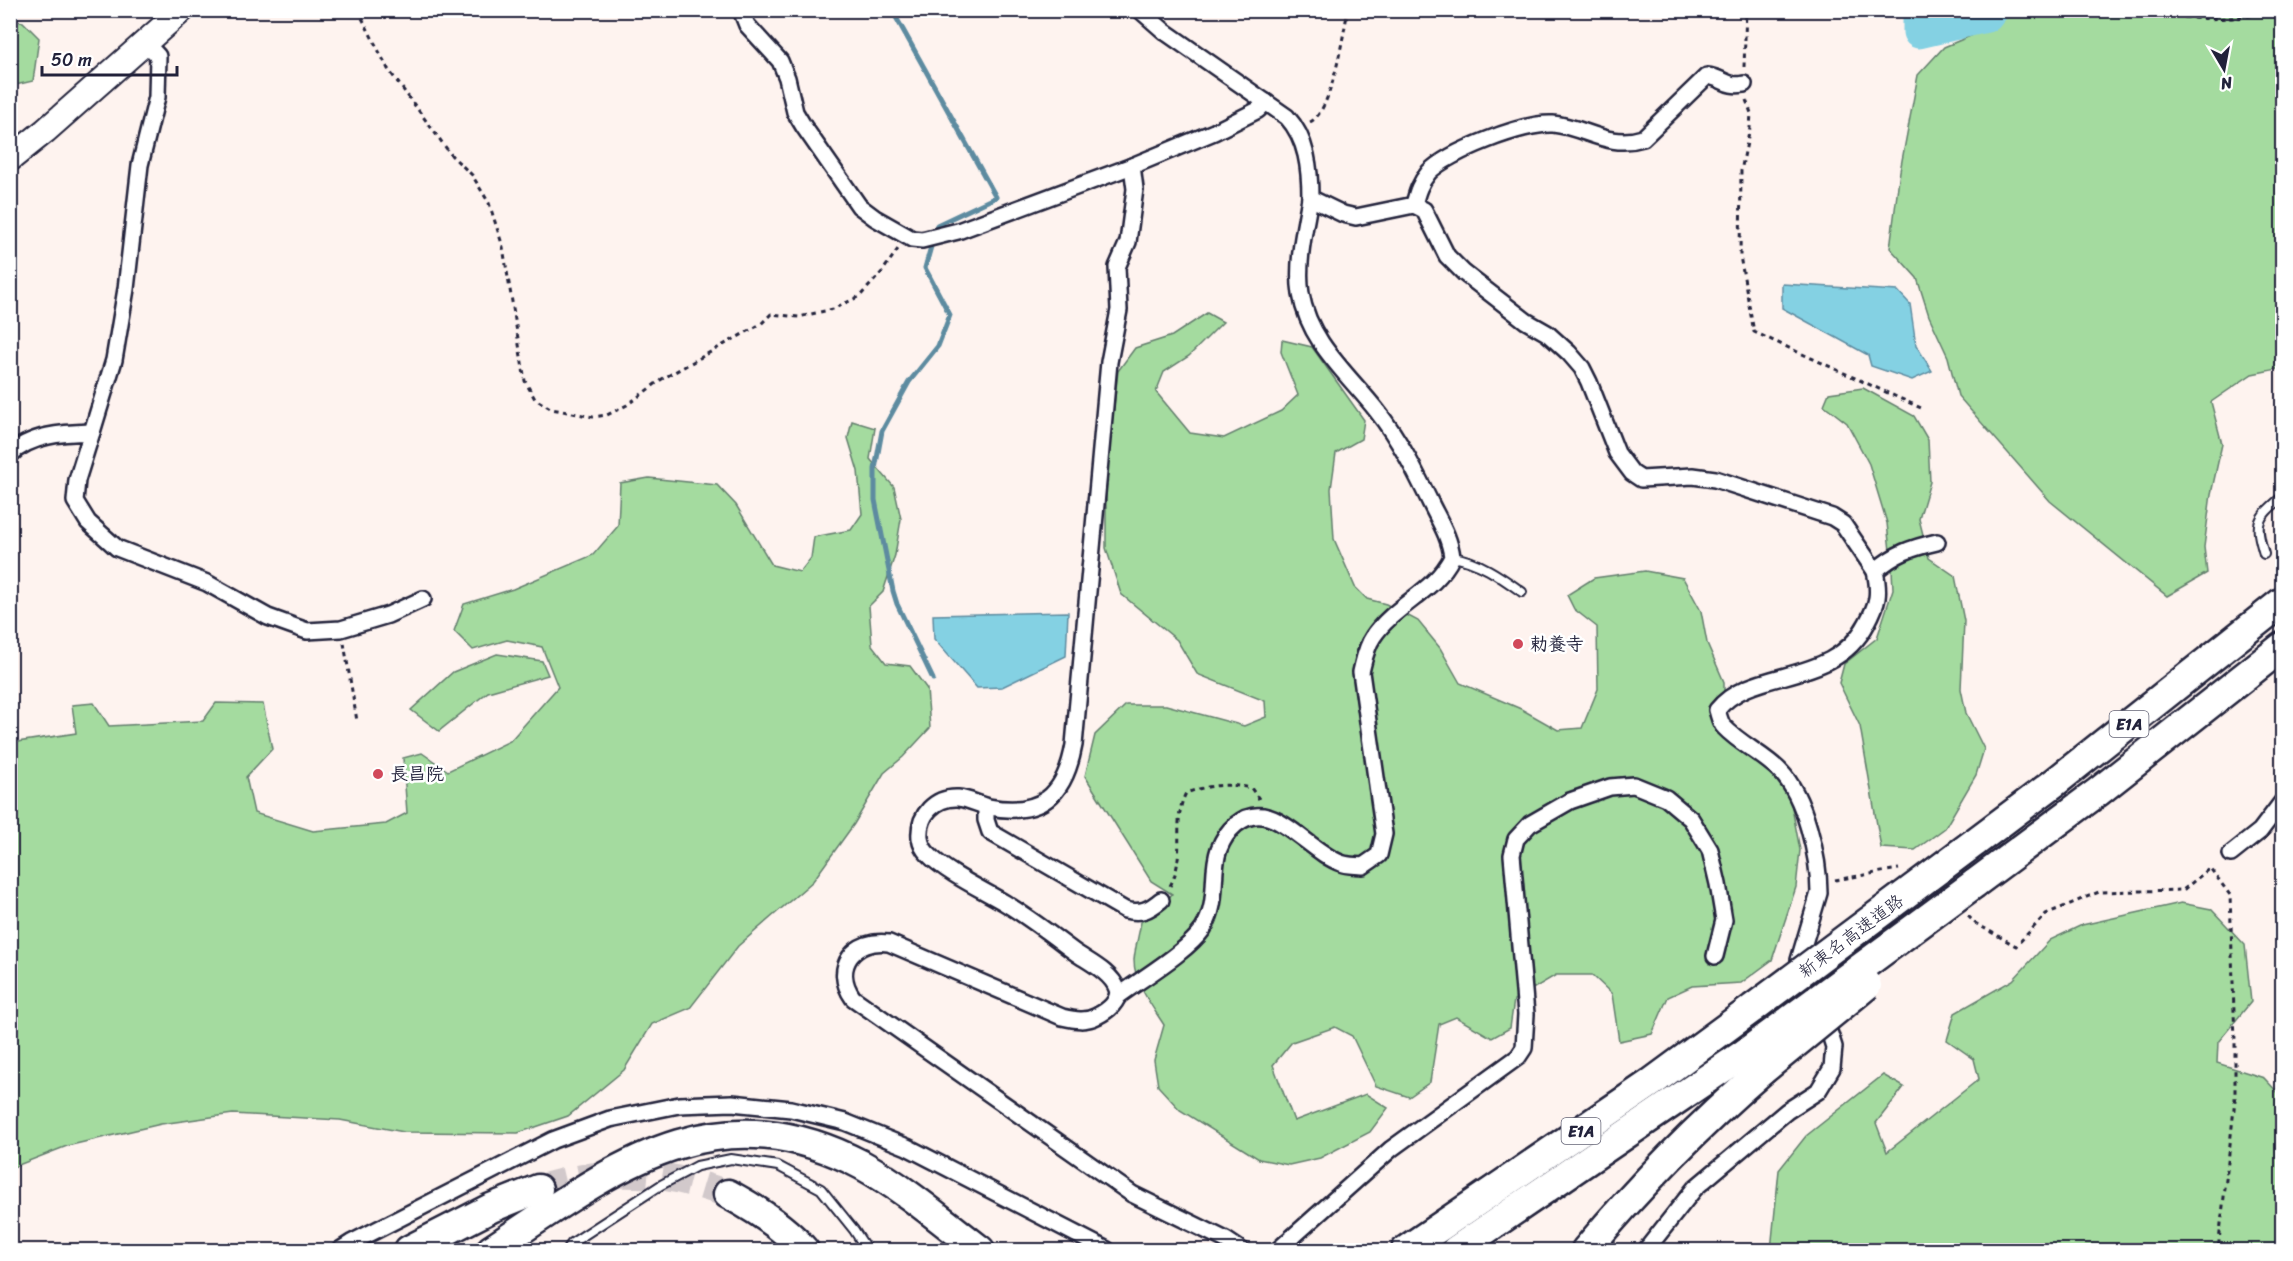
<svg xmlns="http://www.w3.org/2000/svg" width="2293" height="1261" viewBox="0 0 2293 1261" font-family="Sriracha,'Klee One',sans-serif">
	<rect width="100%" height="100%" fill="#fef3ef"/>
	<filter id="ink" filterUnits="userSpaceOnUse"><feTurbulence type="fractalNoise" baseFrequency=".0167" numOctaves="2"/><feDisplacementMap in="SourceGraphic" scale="12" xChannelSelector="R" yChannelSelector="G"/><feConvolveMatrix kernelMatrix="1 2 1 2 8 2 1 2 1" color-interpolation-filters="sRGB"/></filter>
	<g filter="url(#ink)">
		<g fill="#a4db9f" stroke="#637e6d" stroke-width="1.5">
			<polygon points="2010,11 2282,11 2282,368 2252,374 2211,402 2222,444 2211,494 2204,547 2207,573 2167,596 2050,501 1958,396 1948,357 1929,316 1917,278 1890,248 1900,171 1918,75 1944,47 1992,27"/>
			<polygon points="11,20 23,22 39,38 33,81 11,86"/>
			<path d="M 1207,313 L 1223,322 L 1189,356 L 1164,372 L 1156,392 L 1190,433 L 1224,438 L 1281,411 L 1298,395 L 1281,352 L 1282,340 L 1312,347 L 1364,420 L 1361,439 L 1336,453 L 1331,489 L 1334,539 L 1355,587 L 1367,599 L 1386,604 L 1418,621 L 1440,648 L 1460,683 L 1521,709 L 1558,730 L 1582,728 L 1598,689 L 1597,627 L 1574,609 L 1567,595 L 1594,578 L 1645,571 L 1683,578 L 1701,611 L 1707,643 L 1724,682 L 1724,714 L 1733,744 L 1771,770 L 1790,797 L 1800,850 L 1796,887 L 1772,960 L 1741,983 L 1692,986 L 1668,997 L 1652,1034 L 1619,1041 L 1612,994 L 1592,975 L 1556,975 L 1514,1000 L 1510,1028 L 1492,1038 L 1456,1017 L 1439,1024 L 1430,1082 L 1409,1097 L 1376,1086 L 1352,1036 L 1335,1027 L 1292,1042 L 1273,1065 L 1294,1121 L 1366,1094 L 1388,1108 L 1370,1132 L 1320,1158 L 1289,1165 L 1259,1159 L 1180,1110 L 1158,1086 L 1154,1060 L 1164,1025 C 1152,1006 1134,983 1134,960 C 1135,948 1139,934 1141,922 L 1162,907 L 1172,894 L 1151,881 L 1085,776 L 1095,735 L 1126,705 L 1166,705 L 1244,726 L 1266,717 L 1265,701 L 1197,674 L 1177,640 L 1121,594 L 1106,548 L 1106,476 L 1118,371 L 1135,348 L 1172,336 Z"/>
			<polygon points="1863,388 1914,416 1928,440 1930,482 1919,519 1929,558 1955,576 1964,621 1961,689 1966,713 1984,749 1976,775 1945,828 1915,850 1881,848 1860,726 1839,683 1844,664 1877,638 1893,589 1892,570 1887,523 1869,464 1847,423 1824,405 1829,393"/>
			<polygon points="852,421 875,428 870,459 894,487 901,519 895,555 883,592 869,606 872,645 886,663 910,666 927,689 930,728 903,757 884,773 854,824 813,881 738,946 690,1008 652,1024 624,1070 568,1116 518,1133 404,1132 340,1120 233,1114 161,1124 67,1146 11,1168 11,743 76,733 72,705 94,703 109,726 203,721 216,703 263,704 272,749 246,777 254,813 313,831 386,824 407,813 403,758 422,753 448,771 510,741 558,687 542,647 507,640 473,650 454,631 464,604 513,589 593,555 618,526 620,483 649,478 717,485 736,505 772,565 800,572 811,558 814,537 851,530 862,514 858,471 848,438"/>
			<polygon points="497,654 542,661 548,675 488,692 439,731 411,710 453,672"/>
			<polygon points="2181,903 2211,909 2245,945 2251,1002 2218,1042 2217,1063 2264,1078 2282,1097 2282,1250 1771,1250 1779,1170 1806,1136 1883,1075 1904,1087 1876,1123 1887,1152 1979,1079 1974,1059 1947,1040 1955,1013 2013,980 2050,940 2082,925"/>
		</g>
		<g fill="#84d1e3" stroke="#5d8ba0" stroke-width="1.5">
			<polygon points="1782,284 1898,291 1910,304 1916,345 1932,371 1912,380 1871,366 1868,355 1782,308"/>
			<polygon points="1068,612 1066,656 1002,687 977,688 934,639 933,615"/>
		</g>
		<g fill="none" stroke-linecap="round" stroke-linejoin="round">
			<polyline stroke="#5d8ba0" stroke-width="5" points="892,10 996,197 937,225 925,268 950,315 938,346 909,382 882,431 875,469 875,500 893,591 897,604 933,679"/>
			<polyline stroke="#84d1e3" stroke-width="33" points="1919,10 1919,32 1987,16 1992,10"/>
			<path stroke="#d2c9cb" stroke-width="28" stroke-dasharray="28 14" stroke-linecap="butt" d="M 538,1189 C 610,1167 658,1169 728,1194"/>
			<defs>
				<g id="service">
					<path d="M 2264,554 C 2254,521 2257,519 2282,497"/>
					<path d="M 1452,557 C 1479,561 1501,577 1522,592"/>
					<polyline points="567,1250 572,1243 661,1185 697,1166 731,1159 778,1166 821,1189 854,1230 867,1250"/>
				</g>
				<g id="minor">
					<polyline points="741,10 747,25 780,61 787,78 795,112 804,127 859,206 875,218 912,239 922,240 958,231 1132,166 1214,132 1258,110 1266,102"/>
					<path d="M 1140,10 L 1164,31 L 1287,117 C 1307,139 1310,169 1310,198 L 1343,214 L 1356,217 L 1414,205 L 1424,210 L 1447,256 L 1464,273 L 1526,321 L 1547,333 L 1569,353 L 1582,368 L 1589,382 L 1617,453 L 1632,473 L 1641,479 L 1693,476 L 1715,479 L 1832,517 L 1843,524 L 1875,571 C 1896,553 1911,548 1937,542"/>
					<path d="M 1132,166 L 1135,189 L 1128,242 L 1117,267 L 1119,310 L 1109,362 L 1074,745 C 1065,795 1041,817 989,807 C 979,805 969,799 958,798 C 935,797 918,815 920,838 C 921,845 924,850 928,854 C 945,872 983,890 1005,903 C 1030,918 1053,936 1076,953 C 1089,962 1112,973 1117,989 C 1121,1001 1107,1011 1097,1016 C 1086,1022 1075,1020 1062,1017 L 889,943 C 855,938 831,967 853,998 L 1132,1194 L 1226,1240 L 1241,1250"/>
					<path d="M 1414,205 C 1417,192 1420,183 1429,172 C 1448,152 1525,122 1553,124 C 1586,127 1608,149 1643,138 L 1707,76 C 1722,77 1727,88 1744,84"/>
					<polyline points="92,432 114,360 126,289 140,165 157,97 158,56 146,43"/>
					<path d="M 10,455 C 30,434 65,433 92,432 L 77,480 L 75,501 L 88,522 L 117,548 L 207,583 L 268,617 L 307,631 L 341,629 L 388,615 L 423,599"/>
					<path d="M 986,807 L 986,820 L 990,832 L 1125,910 C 1141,914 1149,910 1161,900"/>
					<polyline points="2231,854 2260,831 2282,802"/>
					<path d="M 1117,997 C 1141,979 1187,952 1203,929 C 1220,901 1210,874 1219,849 C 1226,831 1242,813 1263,816 C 1288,820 1317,855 1341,863 C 1347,866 1356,865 1363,866 L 1379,855 L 1384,834 L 1361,672 C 1364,660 1366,647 1373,637 C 1394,605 1435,592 1452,557 C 1450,538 1440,522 1432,506 C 1416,473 1400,440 1377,411 C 1348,374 1309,342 1301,294 C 1296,263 1305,228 1310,198"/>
					<polyline points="340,1250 351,1243 553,1140 610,1119 679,1105 732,1103 791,1109 845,1122 907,1147 1107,1250"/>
					<polyline points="1278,1250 1391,1149 1518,1057 1524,1048 1526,1014 1512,855 1516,839 1530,824 1570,801 1610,787 1634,785 1666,798 1691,819 1710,850 1718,884 1724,920 1715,956"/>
					<path d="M 1646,1250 L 1695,1188 L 1787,1111 L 1818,1091 L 1832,1068 L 1834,1047 L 1828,1028 L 1803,994 L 1799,960 L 1819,893 C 1819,858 1805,796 1780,771 C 1763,754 1740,744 1724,727 C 1720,723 1719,716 1717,710 C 1753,665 1833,688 1867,623 C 1878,603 1880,594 1875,571"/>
				</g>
				<polyline id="primary" points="10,159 45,131 182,10"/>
				<g id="motorway">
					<polyline points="1974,843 2054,783 2282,602"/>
					<polyline points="1974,884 2098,792 2282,647"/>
					<path d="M 728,1194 C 756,1209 783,1226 804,1250"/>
					<polyline points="409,1250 491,1208 538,1189"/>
					<path d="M 491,1250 C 611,1170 714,1087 862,1165 C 904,1188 942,1221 980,1250"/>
					<polyline points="1406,1250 1651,1083 1753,1008"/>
					<polyline points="1456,1250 1748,1051"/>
					<path d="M 1586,1250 C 1640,1185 1699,1125 1763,1070"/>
				</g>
			</defs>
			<use href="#service" stroke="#22223b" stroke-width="12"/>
			<use href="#minor" stroke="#22223b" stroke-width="20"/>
			<use href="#primary" stroke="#22223b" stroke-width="28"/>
			<use href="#motorway" stroke="#22223b" stroke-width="33"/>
			<g stroke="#22223b" stroke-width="3" stroke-dasharray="4.5 4.5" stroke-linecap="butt">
				<polyline points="358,10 388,69 452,156 472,175 489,203 503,247 525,381 535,399 552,409 593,417 607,415 627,405 662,379 761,324 771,314 799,317 833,309 860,296 882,272 898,249"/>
				<path d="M 2149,10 C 2184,21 2237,22 2272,10"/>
				<polyline points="1744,67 1746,10"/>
				<polyline points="1746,100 1751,113 1750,128 1741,171 1740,256 1754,332 1921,408"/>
				<path d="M 1310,122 C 1332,112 1343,35 1348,10"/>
				<polyline points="344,643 357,721"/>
				<polyline points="1835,880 1899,869"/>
				<path d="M 1170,886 C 1187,855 1171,821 1186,793 C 1208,785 1228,783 1251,788 L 1259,799"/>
				<polyline points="1968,916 1975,923 2016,946 2046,914 2099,892 2183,890 2210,868 2230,895 2235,1041 2235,1100 2218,1250"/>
				<polyline points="10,1229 14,1221"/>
			</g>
			<use href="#service" stroke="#fff" stroke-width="8"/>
			<use href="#minor" stroke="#fff" stroke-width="15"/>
			<use href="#primary" stroke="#fff" stroke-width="24"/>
			<use href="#motorway" stroke="#fff" stroke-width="28"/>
			<defs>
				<g id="motorway-bridge">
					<polyline points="1753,1008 1974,843"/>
					<polyline points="1748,1051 1974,884"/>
					<polyline points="1763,1070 1867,985"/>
				</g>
			</defs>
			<use href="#motorway-bridge" stroke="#22223b" stroke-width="33" stroke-linecap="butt"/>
			<use href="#motorway-bridge" stroke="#fff" stroke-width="28"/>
		</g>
	</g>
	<g fill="#d1495b" stroke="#fff" stroke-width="2">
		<circle cx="1518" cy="644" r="6"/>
		<circle cx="378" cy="774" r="6"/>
	</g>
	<g text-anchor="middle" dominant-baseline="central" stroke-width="5" stroke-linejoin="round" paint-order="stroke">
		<g fill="#fff" stroke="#646476" stroke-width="1.5">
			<rect x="2109.5" y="711" width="39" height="26" rx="4.5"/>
			<rect x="1561.5" y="1118" width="39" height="26" rx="4.5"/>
		</g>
		<g font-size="16" font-weight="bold" fill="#22223b">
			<text x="2129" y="724">E1A</text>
			<text x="1581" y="1131">E1A</text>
		</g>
		<g font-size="18" font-weight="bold" fill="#22223b" stroke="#fff" text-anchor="start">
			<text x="1530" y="644">勅養寺</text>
			<text x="390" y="774">長昌院</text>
		</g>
		<g font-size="18" fill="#22223b" stroke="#fff">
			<text transform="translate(1851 936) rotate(-37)">新東名高速道路</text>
		</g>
	</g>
	<rect width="2293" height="1261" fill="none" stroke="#fff" stroke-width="36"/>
	<rect x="18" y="18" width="2257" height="1225" fill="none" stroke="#22223b" stroke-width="2" filter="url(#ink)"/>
	<g transform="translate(2224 69) rotate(170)" stroke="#ffffff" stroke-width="4.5" paint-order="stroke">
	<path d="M0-4.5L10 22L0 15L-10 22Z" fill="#22223b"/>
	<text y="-9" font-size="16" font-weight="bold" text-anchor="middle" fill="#22223b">N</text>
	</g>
	<path d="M42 66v9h135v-9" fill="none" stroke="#22223b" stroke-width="3"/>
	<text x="51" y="66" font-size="18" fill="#22223b" stroke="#ffffff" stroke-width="4.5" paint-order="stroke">50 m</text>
</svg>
